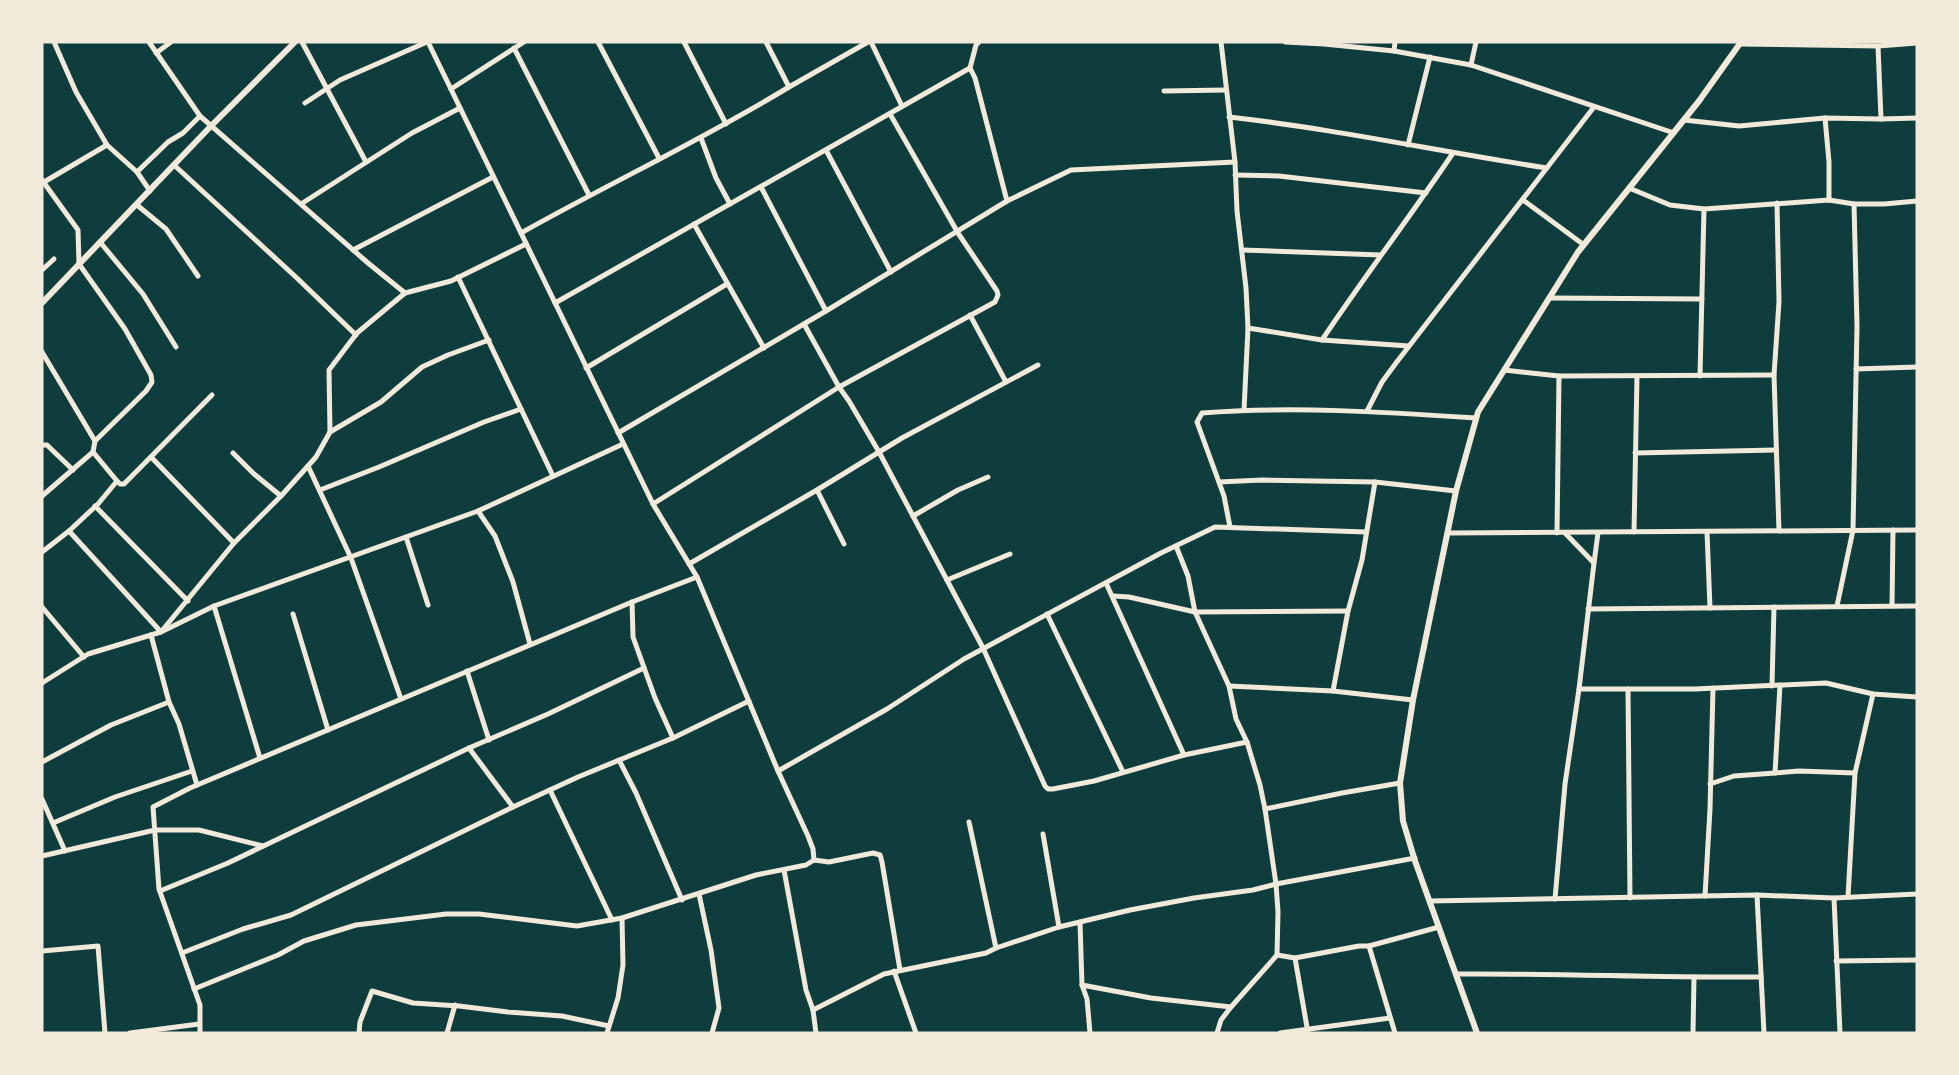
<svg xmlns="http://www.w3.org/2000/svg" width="1959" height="1075" viewBox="0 0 1959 1075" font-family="'Titillium Web',sans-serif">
	<rect width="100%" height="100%" fill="#0f3d3e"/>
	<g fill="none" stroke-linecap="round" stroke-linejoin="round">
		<g stroke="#f1e9da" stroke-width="5">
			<polyline points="54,42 76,92 107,145 137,172 150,191"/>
			<polyline points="149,42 200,116 368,263 405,293 451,281 526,244"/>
			<polyline points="302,42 366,162"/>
			<polyline points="428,42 653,504 697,577 778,771 808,836 813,849 814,860"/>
			<polyline points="598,42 659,158"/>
			<polyline points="684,42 726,124"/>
			<polyline points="871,42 902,106"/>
			<polyline points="979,42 976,45 970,68 975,78 1007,201"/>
			<polyline points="1221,42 1235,162 1237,211 1246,288 1248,328 1244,410"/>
			<polyline points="1285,42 1324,44 1394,51 1471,65 1674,133"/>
			<polyline points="1739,44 1878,46 1917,43"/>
			<polyline points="1878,46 1881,119"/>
			<polyline points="514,48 589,195"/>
			<polyline points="1394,51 1395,42"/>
			<polyline points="156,53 171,42"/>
			<polyline points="1471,65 1476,42"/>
			<polyline points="789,87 868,42"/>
			<polyline points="451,89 524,42"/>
			<polyline points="1164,91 1226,90"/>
			<polyline points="305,103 340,80 427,42"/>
			<path d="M 1229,117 C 1336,129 1441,152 1547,168"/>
			<polyline points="1825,118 1829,162 1829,200"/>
			<polyline points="1684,120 1739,126 1825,118 1881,119 1917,118"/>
			<polyline points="701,138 716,178 730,204"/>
			<polyline points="1408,145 1430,57"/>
			<polyline points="826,150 891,272"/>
			<polyline points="174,165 298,279 356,335"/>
			<polyline points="137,172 168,142 183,133 200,116"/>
			<polyline points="1235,175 1279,176 1426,193"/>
			<polyline points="42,180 78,230 79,264 125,329 151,375 152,382 146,391 95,441 93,452 42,496"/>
			<polyline points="44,182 107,145"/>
			<polyline points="761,187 826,311"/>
			<polyline points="1629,188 1670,205 1704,209 1829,200 1854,204 1884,204 1917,201"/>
			<polyline points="1523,200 1584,245"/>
			<polyline points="1777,203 1779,302 1774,375 1779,531"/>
			<polyline points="301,204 412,133 460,108"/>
			<polyline points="137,205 166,229 198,276"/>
			<polyline points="694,224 764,348"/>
			<path d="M 521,233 C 610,183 702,140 789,87 L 766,42"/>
			<polyline points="100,242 143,294 176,347"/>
			<polyline points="353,250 493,177"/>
			<polyline points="1242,250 1381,255"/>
			<polyline points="42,270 54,259"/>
			<polyline points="458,277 553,476"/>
			<polyline points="1549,298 1702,299"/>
			<polyline points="555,303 970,68"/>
			<polyline points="970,315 1006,382"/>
			<polyline points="804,324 839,387 849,401 879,452 983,648 1045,786 1048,789 1053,789 1094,781 1184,755 1247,742"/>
			<polyline points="1248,328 1322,340 1409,346"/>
			<path d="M 1322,340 C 1364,277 1410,217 1453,153"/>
			<polyline points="42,352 95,441"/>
			<polyline points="586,368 727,284"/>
			<polyline points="1856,369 1917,367"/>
			<polyline points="1504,370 1559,376 1774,375"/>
			<polyline points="1700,376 1704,209"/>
			<polyline points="1367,411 1382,382 1396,363 1594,107"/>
			<polyline points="330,432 381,402 422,367 448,355 489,340"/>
			<polyline points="618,433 826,311 1007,201 1071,170 1235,162"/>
			<polyline points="42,445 47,445 73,470"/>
			<polyline points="233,453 254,474 281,496"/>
			<polyline points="1635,453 1776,450"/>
			<polyline points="151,457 234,543"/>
			<polyline points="308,466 351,558 401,699"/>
			<polyline points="117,481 120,484 124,484 212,395"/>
			<polyline points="1219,482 1262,480 1375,482 1456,491"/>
			<polyline points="320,490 379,467 484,422 521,409"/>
			<polyline points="817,490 844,544"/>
			<polyline points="653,504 839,387 995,302 998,295 997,291 958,233 890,114"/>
			<polyline points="95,506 188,601"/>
			<polyline points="478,511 495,536 513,582 530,644"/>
			<polyline points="913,516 958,490 988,477"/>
			<path d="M 1230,527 L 1224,496 L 1197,422 L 1202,413 C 1293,406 1385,412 1476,418"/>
			<polyline points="69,531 161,632 234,543 281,496 316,457 330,432 329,370 357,333 405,293"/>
			<polyline points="1634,532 1637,376"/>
			<polyline points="1707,532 1710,608"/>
			<polyline points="1447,533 1917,530"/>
			<polyline points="1557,533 1559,376"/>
			<polyline points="406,537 428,605"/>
			<polyline points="1176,546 1188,576 1195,612 1229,686 1236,719 1247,742 1260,785 1265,809"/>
			<polyline points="42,552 69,531 98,504 117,481 93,452"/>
			<polyline points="1594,563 1598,533"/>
			<polyline points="689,564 817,490 902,438 1038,365"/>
			<polyline points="947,580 1010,554"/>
			<polyline points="1106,583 1184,755"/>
			<polyline points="1113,596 1129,597 1195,612 1348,611"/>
			<polyline points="632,602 633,637 655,698 673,738"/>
			<polyline points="214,606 260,758"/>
			<polyline points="1837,606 1853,530 1857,326 1854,204"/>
			<polyline points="1892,606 1893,530"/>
			<polyline points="42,607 84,657"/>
			<polyline points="1588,609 1917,606"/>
			<polyline points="293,614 328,730"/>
			<polyline points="1047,614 1123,772"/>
			<polyline points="151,635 169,702 179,724 197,785"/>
			<polyline points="467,671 489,740"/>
			<polyline points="42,683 88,654 161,632 214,606 478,511 623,444"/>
			<polyline points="1229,686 1333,691 1413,700"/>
			<polyline points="1772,686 1774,607"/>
			<polyline points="1579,689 1695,689 1826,683 1873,694 1917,697"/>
			<polyline points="1628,689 1630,898"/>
			<polyline points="1333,691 1348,611 1362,560 1375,482"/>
			<polyline points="469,748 513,807"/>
			<polyline points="619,760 636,793 682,900"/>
			<polyline points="42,762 111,725 169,702"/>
			<polyline points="778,771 887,709 964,659 1161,553 1215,527 1366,532"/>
			<polyline points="1775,773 1780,685"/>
			<polyline points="1710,784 1734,776 1775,773 1799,771 1855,773"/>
			<polyline points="550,790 612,920"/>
			<polyline points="42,799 65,851"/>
			<polyline points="969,822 996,948"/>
			<polyline points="53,823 115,797 192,771"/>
			<polyline points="1043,834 1059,927"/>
			<polyline points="42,856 155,830 199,830 263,846"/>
			<polyline points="784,870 806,990 813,1010 816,1033"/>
			<polyline points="160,891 228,863 469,748 548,714 644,668"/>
			<polyline points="699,894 711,950 719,1008 712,1033"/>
			<polyline points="1757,895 1764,1033"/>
			<polyline points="1705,896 1710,809 1713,688"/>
			<polyline points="1848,897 1855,773 1873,694"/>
			<polyline points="1834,898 1840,1033"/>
			<polyline points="1555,899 1565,784 1579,689 1594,563 1565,533"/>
			<polyline points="1430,901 1757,895 1834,898 1917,894"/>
			<polyline points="1080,922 1082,985 1087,999 1090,1033"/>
			<polyline points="1369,946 1395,1033"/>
			<polyline points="42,951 98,946 105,1033"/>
			<polyline points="182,953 243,929 291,915 513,807 578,777 673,738 749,701"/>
			<polyline points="1277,955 1295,958 1359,946 1369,946 1439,927"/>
			<polyline points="1295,958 1308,1033"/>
			<polyline points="1836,961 1917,960"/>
			<polyline points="894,971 916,1033"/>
			<path d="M 1456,974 C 1558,973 1659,978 1761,977"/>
			<polyline points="1082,985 1151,998 1231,1007"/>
			<polyline points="194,989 278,955 304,941 356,925 446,914 479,914 577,926 622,918 756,875 806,865 814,860 829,862 873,853 880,855 882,862 900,970"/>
			<polyline points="813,1010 884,974 986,953 996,948 1059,927 1130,910 1194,898 1253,890 1276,884 1415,858"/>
			<polyline points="130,1033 199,1024"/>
			<polyline points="200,1033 200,1005 159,889 153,807 190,788 632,602 697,577"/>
			<polyline points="359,1033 360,1022 372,991 413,1003 459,1006 508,1012 562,1016 609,1026"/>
			<polyline points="447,1033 455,1005"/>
			<polyline points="607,1033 618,998 623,965 622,918"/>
			<polyline points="1217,1033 1221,1020 1231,1007 1277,955 1278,912 1276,884 1265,809 1342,793 1400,783"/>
			<polyline points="1280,1033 1390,1018"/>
			<polyline points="1693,1033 1694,977"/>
		</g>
		<g stroke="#f1e9da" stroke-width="6">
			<polyline points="42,303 210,127 295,42"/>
			<polyline points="1477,1033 1415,861 1403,821 1400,783 1413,700 1456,491 1478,412 1578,252 1699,101 1741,42"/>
		</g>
	</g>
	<rect width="1959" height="1075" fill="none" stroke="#f1e9da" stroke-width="87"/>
</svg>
